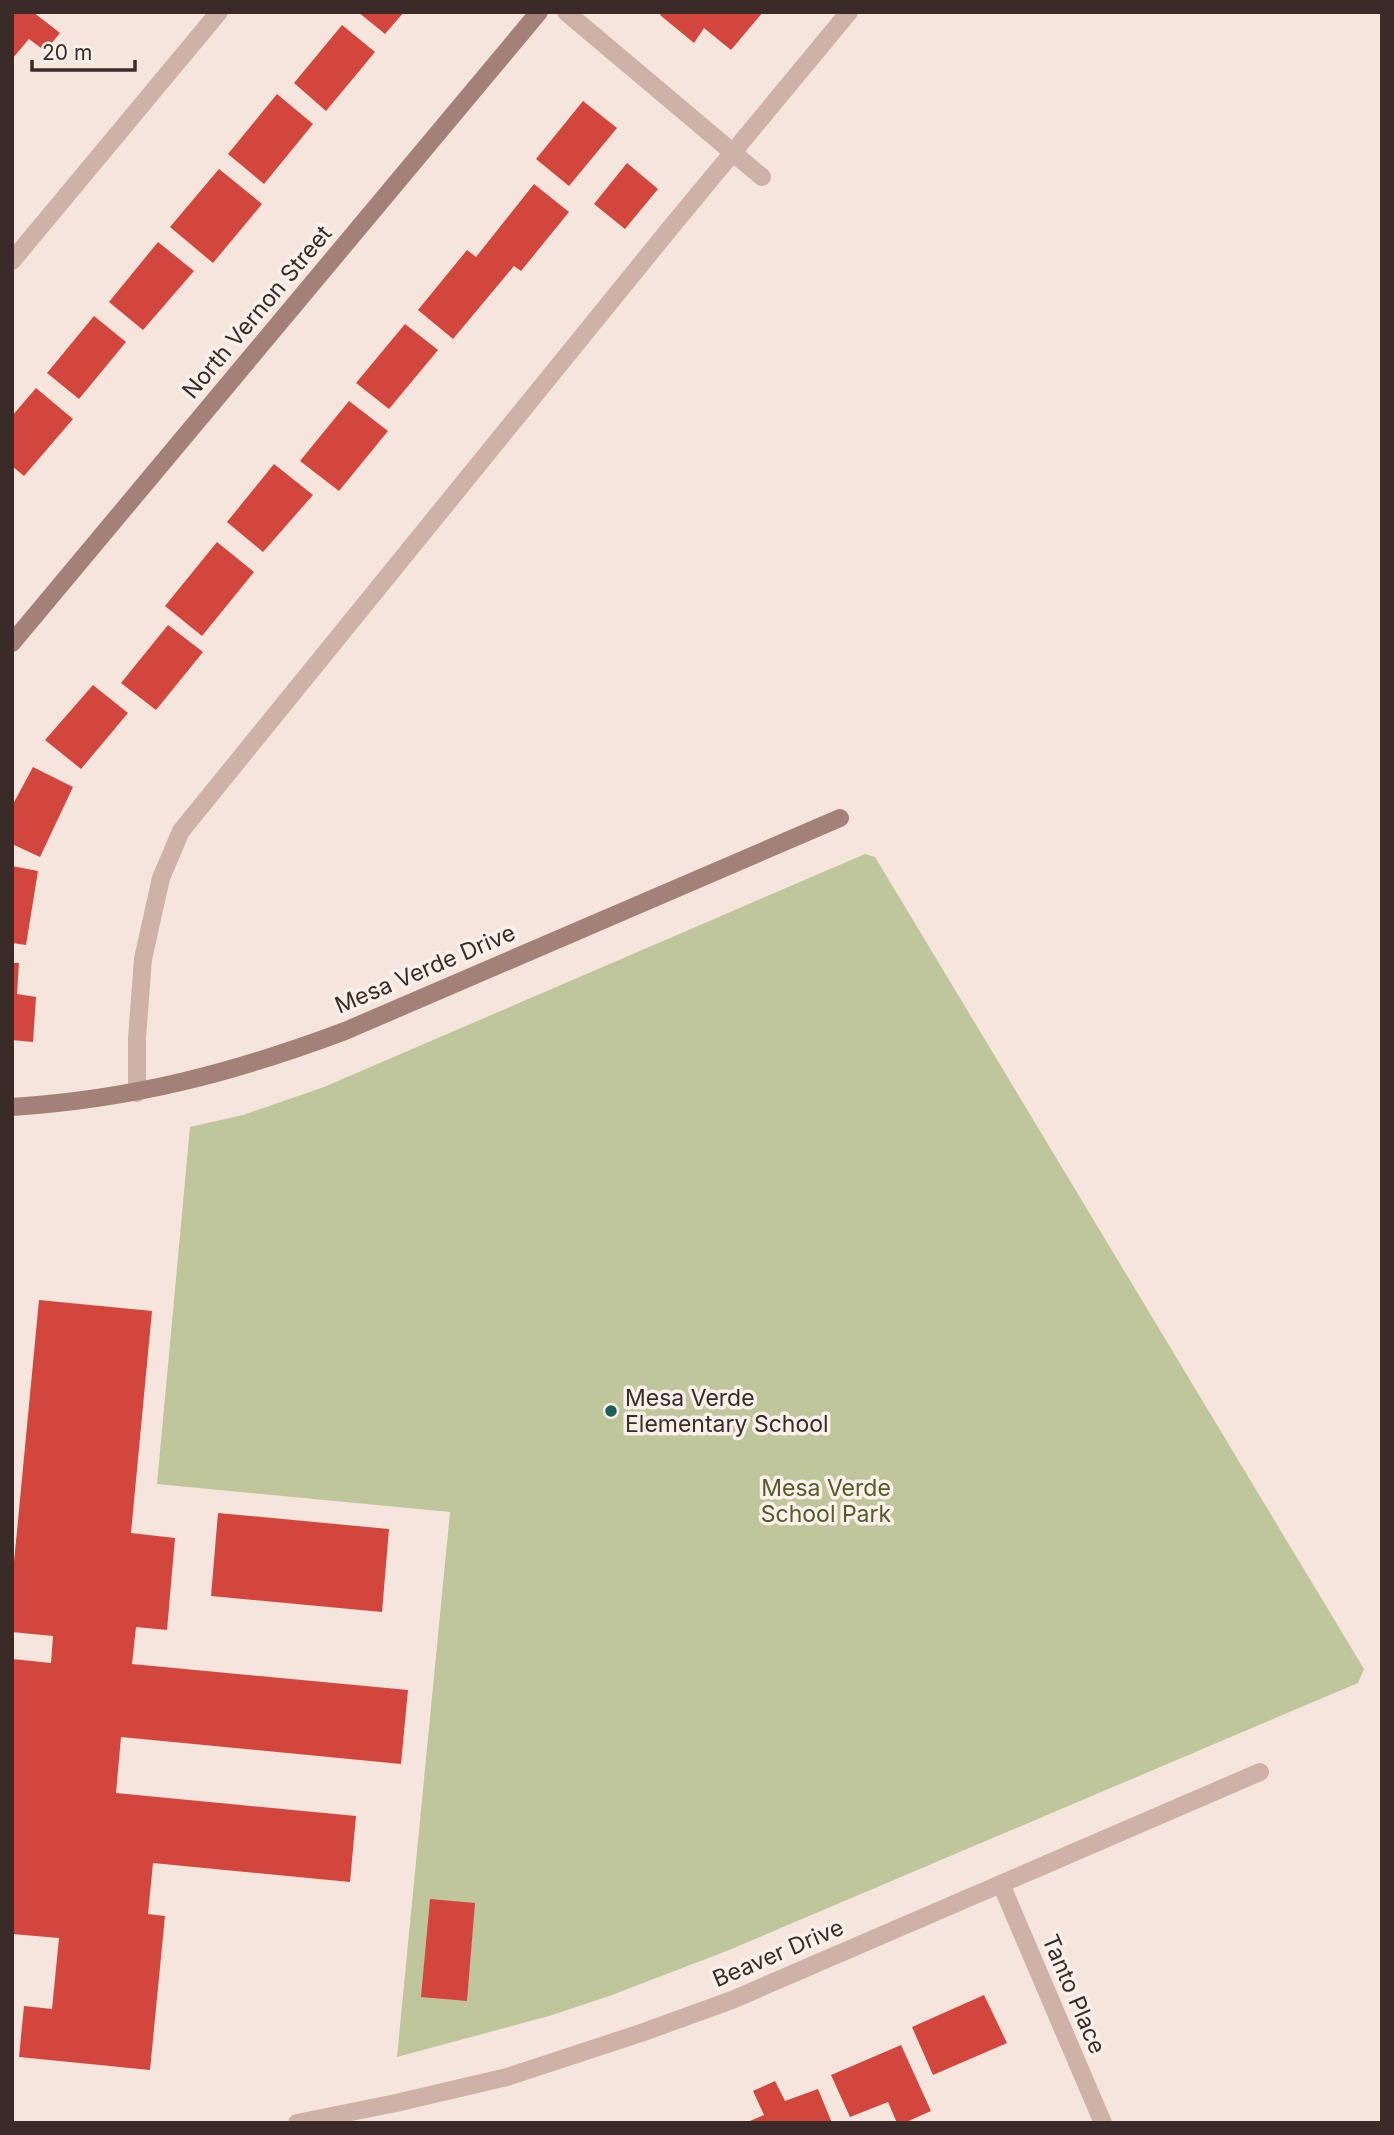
<svg xmlns="http://www.w3.org/2000/svg" width="1394" height="2135" viewBox="0 0 1394 2135" font-family="Inter,sans-serif">
	<rect width="100%" height="100%" fill="#f5e5dd"/>
	<polygon fill="#c0c69b" points="865,854 875,857 1364,1669 1358,1683 729,1950 612,1995 549,2016 397,2057 450,1512 157,1484 190,1127 243,1115 324,1087"/>
	<g fill="#d3463d">
		<polygon points="12,12 33,12 60,33 45,51 29,39 12,59"/>
		<polygon points="358,12 404,12 385,34"/>
		<polygon points="662,12 763,12 731,50 704,28 694,43 660,15"/>
		<polygon points="342,25 375,52 326,111 294,83"/>
		<polygon points="277,94 313,124 264,184 228,154"/>
		<polygon points="583,101 617,128 569,186 536,159"/>
		<polygon points="627,163 658,189 625,229 594,204"/>
		<polygon points="219,169 262,204 213,263 170,227"/>
		<polygon points="534,184 569,212 521,271 514,266 453,339 418,310 467,250 476,257"/>
		<polygon points="158,242 194,271 143,330 109,302"/>
		<polygon points="94,316 126,342 79,399 47,373"/>
		<polygon points="405,324 438,350 389,409 356,383"/>
		<polygon points="36,388 73,419 24,476 12,466 12,416"/>
		<polygon points="349,401 388,431 339,491 300,461"/>
		<polygon points="274,464 313,495 263,552 227,522"/>
		<polygon points="217,542 254,572 202,636 165,606"/>
		<polygon points="168,625 203,652 156,710 121,683"/>
		<polygon points="93,685 128,713 81,769 45,740"/>
		<polygon points="33,767 73,787 40,857 12,844 12,806"/>
		<polygon points="12,866 38,871 26,945 12,943"/>
		<polygon points="12,963 19,963 17,994 36,997 33,1042 12,1040"/>
		<polygon points="39,1300 152,1311 131,1533 175,1538 167,1630 136,1627 132,1664 408,1690 401,1764 121,1737 116,1793 356,1816 350,1882 153,1863 148,1914 165,1916 150,2070 19,2057 24,2006 52,2009 59,1938 12,1934 12,1659 51,1663 53,1636 12,1632 12,1583"/>
		<polygon points="218,1513 389,1529 382,1612 211,1596"/>
		<polygon points="430,1899 475,1903 467,2001 421,1997"/>
		<polygon points="984,1995 1007,2043 933,2075 912,2027"/>
		<polygon points="901,2045 931,2111 904,2123 897,2123 888,2102 850,2117 831,2075"/>
		<polygon points="775,2081 785,2101 818,2089 832,2123 745,2123 764,2115 753,2091"/>
	</g>
	<g fill="none" stroke-linecap="round" stroke-linejoin="round">
		<g stroke="#cfb2a7" stroke-width="18">
			<polyline points="12,261 219,12"/>
			<polyline points="137,1093 137,1038 143,959 161,878 181,831 667,232 849,12"/>
		</g>
		<g stroke="#cfb2a7" stroke-width="18">
			<polyline points="566,12 762,177"/>
			<polyline points="1001,1884 1103,2123"/>
			<polyline points="297,2123 396,2103 507,2077 641,2033 732,2000 1260,1772"/>
		</g>
		<g stroke="#a38078" stroke-width="18">
			<polyline points="12,643 539,12"/>
			<path d="M 12,1107 C 133,1099 233,1073 345,1031 L 840,818"/>
		</g>
	</g>
	<circle fill="#196159" stroke="#fcf0ea" stroke-width="2.5" cx="611" cy="1411" r="7"/>
	<g text-anchor="middle" dominant-baseline="central" stroke-width="7" stroke-linejoin="round" paint-order="stroke">
		<g font-size="23" fill="#3b2b28" stroke="#fcf0ea">
			<text transform="translate(257 312) rotate(-50)">North Vernon Street</text>
			<text transform="translate(425 969) rotate(-23)">Mesa Verde Drive</text>
			<text transform="translate(778 1953) rotate(-23)">Beaver Drive</text>
			<text transform="translate(1074 1994) rotate(67)">Tanto Place</text>
		</g>
		<g font-size="23" fill="#3b2b28" stroke="#fcf0ea" text-anchor="start">
			<text x="625" y="1398">Mesa Verde<tspan x="625" dy="26">Elementary School</tspan></text>
		</g>
		<g font-size="23" fill="#535c29" stroke="#fcf0ea">
			<text x="826" y="1488">Mesa Verde<tspan x="826" dy="26">School Park</tspan></text>
		</g>
	</g>
	<rect width="1394" height="2135" fill="none" stroke="#3b2b28" stroke-width="28"/>
	<path d="M32 60v10h103v-10" fill="none" stroke="#3b2b28" stroke-width="3.5"/>
	<text x="42" y="60" font-size="21" fill="#3b2b28" stroke="#fcf0ea" stroke-width="5" paint-order="stroke">20 m</text>
</svg>
